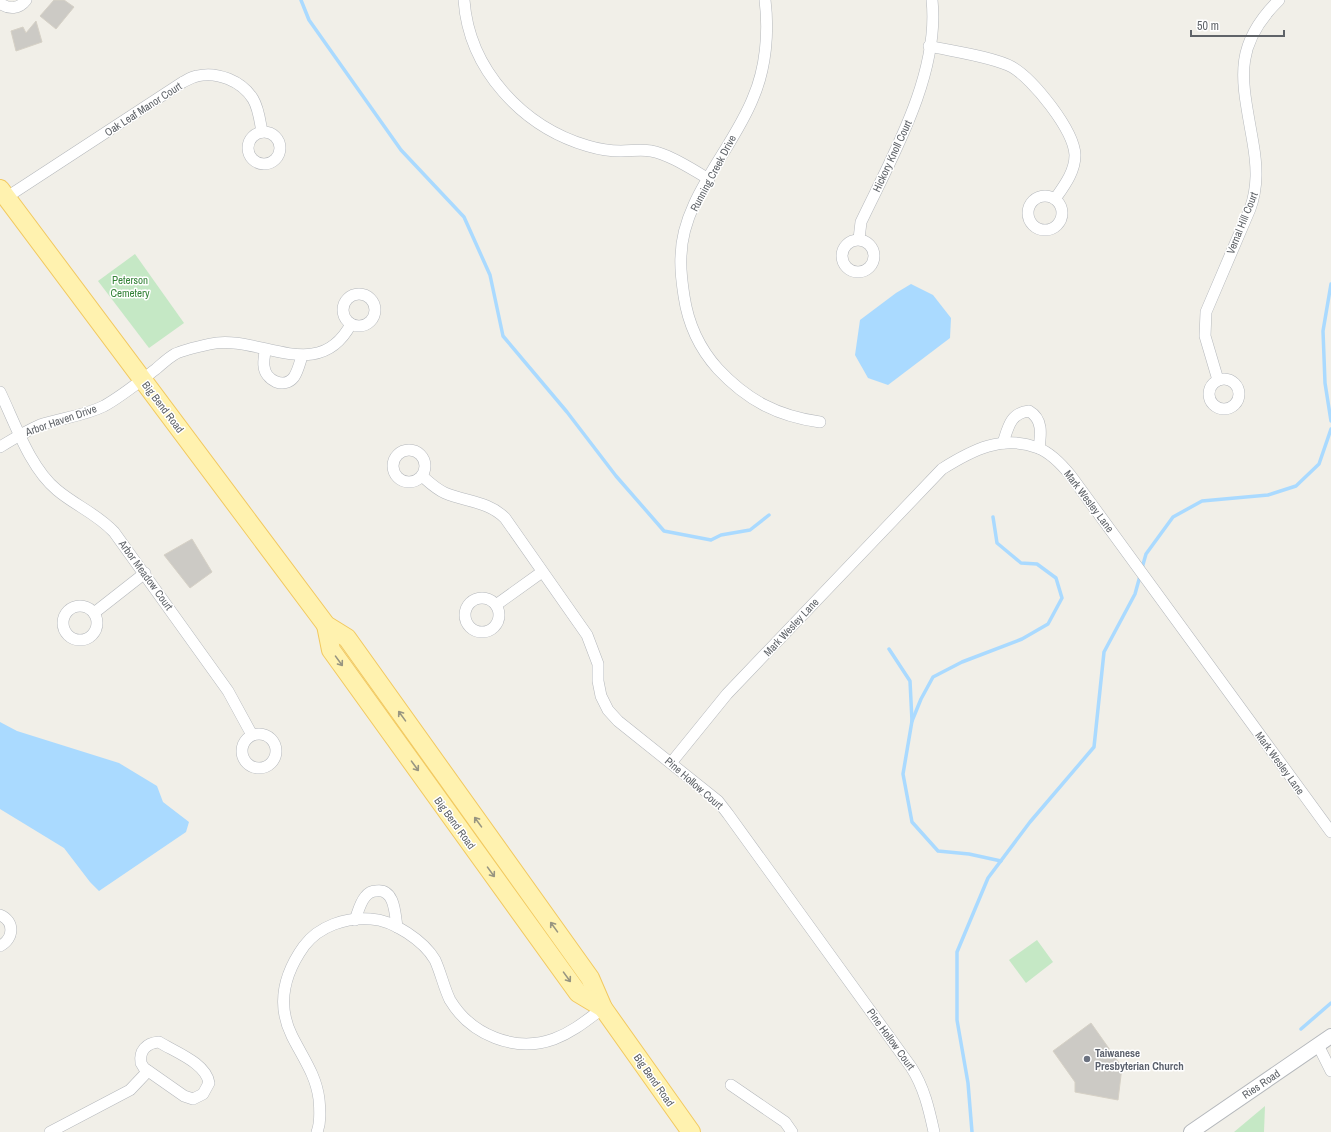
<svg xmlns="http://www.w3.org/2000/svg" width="1331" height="1132" viewBox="0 0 1331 1132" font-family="'Archivo Narrow',sans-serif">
	<rect width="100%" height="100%" fill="#f1efe8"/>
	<g fill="#c5e8c5">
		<polygon points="135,254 184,323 149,348 98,281"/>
		<polygon points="1037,940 1053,962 1026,983 1009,960"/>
		<polygon points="1265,1106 1264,1132 1234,1132"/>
	</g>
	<g fill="#aadaff">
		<polygon points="911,284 933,295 951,318 950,338 888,385 868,378 855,355 860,320 896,293"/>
		<polygon points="0,722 17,731 119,763 157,786 163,802 189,822 186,832 99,891 90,882 64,848 0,809"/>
	</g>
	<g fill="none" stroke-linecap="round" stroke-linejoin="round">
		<g stroke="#aadaff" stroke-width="3.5">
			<polyline points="301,0 309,20 401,150 464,217 490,275 503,336 567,412 616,476 664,531 711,540 721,535 750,530 769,515"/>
			<polyline points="1331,284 1323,331 1325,383 1331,421"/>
			<polyline points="1142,568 1146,554 1173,517 1202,501 1268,495 1296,486 1319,464 1331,429"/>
			<polyline points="889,649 910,681 912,721 903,774 912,822 938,851 969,854 1001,861"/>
			<polyline points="912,721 921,699 933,677 962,662 1022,639 1048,624 1062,598 1056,578 1037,564 1021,563 997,543 993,517"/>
			<polyline points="1301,1029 1331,1003"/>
			<polyline points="972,1132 968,1083 957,1020 957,952 988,878 1030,822 1094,747 1104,652 1135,594 1140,576"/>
		</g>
	</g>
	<g fill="#cccac5" stroke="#d6d1c6">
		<polygon points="54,0 64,0 74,7 56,29 40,16"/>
		<polygon points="36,21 42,42 16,51 11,31 23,27 26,33"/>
		<polygon points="192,539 212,572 190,588 164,555"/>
		<polygon points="1091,1023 1122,1067 1118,1100 1075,1092 1075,1082 1053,1051"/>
	</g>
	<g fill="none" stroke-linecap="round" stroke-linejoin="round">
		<defs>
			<g id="minor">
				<path d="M 464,0 C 469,70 523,127 588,146 C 598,149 611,151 621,151 C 632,151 641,149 651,151 C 669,154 693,170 709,179"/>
				<path d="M 765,0 C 769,32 766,68 753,98 C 733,149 682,199 681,256 C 680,269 682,283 684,296 C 688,323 699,348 718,369 C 747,400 777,416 820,422"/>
				<path d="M 0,3 C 9,10 19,9 26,0"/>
				<path d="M 929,46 C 951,51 994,57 1012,67 C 1033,79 1074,130 1075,155 C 1075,172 1064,186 1055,199"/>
				<circle cx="264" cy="148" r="16"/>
				<circle cx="1045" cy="213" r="17"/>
				<path d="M 7,197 L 183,82 C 187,80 192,77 197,76 C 217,71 242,81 253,99 C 259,109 260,122 262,132"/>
				<path d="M 859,239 L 861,222 C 892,157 940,74 932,0"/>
				<circle cx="858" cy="256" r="16"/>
				<circle cx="359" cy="310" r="16"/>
				<path d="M 265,350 C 265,355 263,361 264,366 C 265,380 284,390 294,377 C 298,371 300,362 302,356"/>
				<circle cx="1224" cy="394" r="15"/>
				<path d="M 1218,380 L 1205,336 L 1206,312 L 1250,209 C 1258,187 1257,166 1253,143 C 1243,83 1230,48 1279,0"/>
				<path d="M 0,392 C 15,423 30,468 57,490 C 76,506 96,513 114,532 L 228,691 L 252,735"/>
				<path d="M 1003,443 C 1008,428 1010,413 1029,411 C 1043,419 1041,434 1039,448"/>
				<path d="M 0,447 C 13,439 26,431 40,425 C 61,418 84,416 104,406 C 122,396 139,382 156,369 C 162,364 168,358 175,354 C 183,350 201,346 210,344 C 258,333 318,386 351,324"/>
				<circle cx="409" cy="466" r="16"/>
				<path d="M 422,476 C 430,483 436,489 445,493 C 466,502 488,501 505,518 L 587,635 L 598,664 L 598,681 L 601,696 L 608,710 L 618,721 L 718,801 L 728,814 L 911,1067 C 924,1087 929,1109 934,1132"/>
				<circle cx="482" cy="615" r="17"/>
				<polyline points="496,605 542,572"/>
				<circle cx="80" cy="623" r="17"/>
				<polyline points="94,613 145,573"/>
				<circle cx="259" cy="751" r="17"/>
				<path d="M 671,763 L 727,694 L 942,469 C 972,450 1003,434 1038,448 C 1051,453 1063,466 1071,476 L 1331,832"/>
				<path d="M 0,915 C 15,921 14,939 0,946"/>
				<path d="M 355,920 C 358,912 360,903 365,897 C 368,893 372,891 376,891 C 395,888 395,914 397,927"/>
				<path d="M 159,1042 C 175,1052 206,1063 209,1083 L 203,1094 L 193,1099 L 184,1096 L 144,1068 L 141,1063 C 139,1051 146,1043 159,1042 Z"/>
				<polyline points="1318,1045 1331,1071"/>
				<polyline points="731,1085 785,1122 792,1132"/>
				<polyline points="50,1132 130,1090 148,1071"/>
				<path d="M 317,1132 C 321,1122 320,1110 319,1099 C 316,1075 303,1058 292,1036 C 276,1004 284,974 304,946 C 319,926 346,917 371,919 C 393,920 424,941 435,960 C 441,973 444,988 450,1000 C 471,1035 515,1053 554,1039 C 573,1032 587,1020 603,1008"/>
			</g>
			<polyline id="tertiary" points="1191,1132 1331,1036"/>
			<g id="primary">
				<polyline points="0,189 326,625 347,638 590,978 603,1008 691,1132"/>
				<polyline points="326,625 331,650 578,993 603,1008"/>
			</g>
		</defs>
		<use href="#minor" stroke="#b5b8bc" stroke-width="12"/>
		<use href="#tertiary" stroke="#b5b8bc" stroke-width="16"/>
		<use href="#primary" stroke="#f2c960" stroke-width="20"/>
		<use href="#minor" stroke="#fff" stroke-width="11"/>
		<use href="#tertiary" stroke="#fff" stroke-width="14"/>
		<use href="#primary" stroke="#fff2af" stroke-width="18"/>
	</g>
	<defs><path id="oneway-shaft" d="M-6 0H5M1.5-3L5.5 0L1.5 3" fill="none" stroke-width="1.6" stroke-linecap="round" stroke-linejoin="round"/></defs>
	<g stroke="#979581">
		<use href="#oneway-shaft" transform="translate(339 661) rotate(54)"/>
		<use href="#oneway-shaft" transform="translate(402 716) rotate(-126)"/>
		<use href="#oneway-shaft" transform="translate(415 766) rotate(54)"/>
		<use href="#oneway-shaft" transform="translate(478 822) rotate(-126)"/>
		<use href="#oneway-shaft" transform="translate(491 872) rotate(54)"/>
		<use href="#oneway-shaft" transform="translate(554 927) rotate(-126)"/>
		<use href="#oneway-shaft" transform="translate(567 977) rotate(54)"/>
	</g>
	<circle fill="#6b7280" stroke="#fff" stroke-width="1.5" cx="1087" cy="1059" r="4"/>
	<g text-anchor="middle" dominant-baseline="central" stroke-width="3" stroke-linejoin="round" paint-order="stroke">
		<g font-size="11" fill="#5f6368" stroke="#fff">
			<text transform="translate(143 109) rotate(-33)">Oak Leaf Manor Court</text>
			<text transform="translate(892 156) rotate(-65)">Hickory Knoll Court</text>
			<text transform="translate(713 173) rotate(-62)">Running Creek Drive</text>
			<text transform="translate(1242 223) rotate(-68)">Vernal Hill Court</text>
			<text transform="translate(163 407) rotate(53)">Big Bend Road</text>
			<text transform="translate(61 420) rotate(-19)">Arbor Haven Drive</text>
			<text transform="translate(1089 501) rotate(53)">Mark Wesley Lane</text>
			<text transform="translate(146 575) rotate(54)">Arbor Meadow Court</text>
			<text transform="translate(791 627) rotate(-47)">Mark Wesley Lane</text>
			<text transform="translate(1280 763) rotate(54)">Mark Wesley Lane</text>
			<text transform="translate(694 783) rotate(41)">Pine Hollow Court</text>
			<text transform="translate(455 823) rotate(54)">Big Bend Road</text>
			<text transform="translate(891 1039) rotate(54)">Pine Hollow Court</text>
			<text transform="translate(654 1080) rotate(55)">Big Bend Road</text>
			<text transform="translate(1261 1084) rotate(-34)">Ries Road</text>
		</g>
		<g font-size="11" fill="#348238" stroke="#fff">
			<text x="130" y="280">Peterson<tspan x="130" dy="13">Cemetery</tspan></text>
		</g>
		<g font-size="11" font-weight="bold" fill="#5b616d" stroke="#fff" text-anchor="start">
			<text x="1095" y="1053">Taiwanese<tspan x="1095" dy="13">Presbyterian Church</tspan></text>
		</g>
	</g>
	<path d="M1191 30v6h93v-6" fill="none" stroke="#5f6368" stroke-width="2"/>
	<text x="1197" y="30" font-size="12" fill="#5f6368" stroke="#ffffff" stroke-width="3" paint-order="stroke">50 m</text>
</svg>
